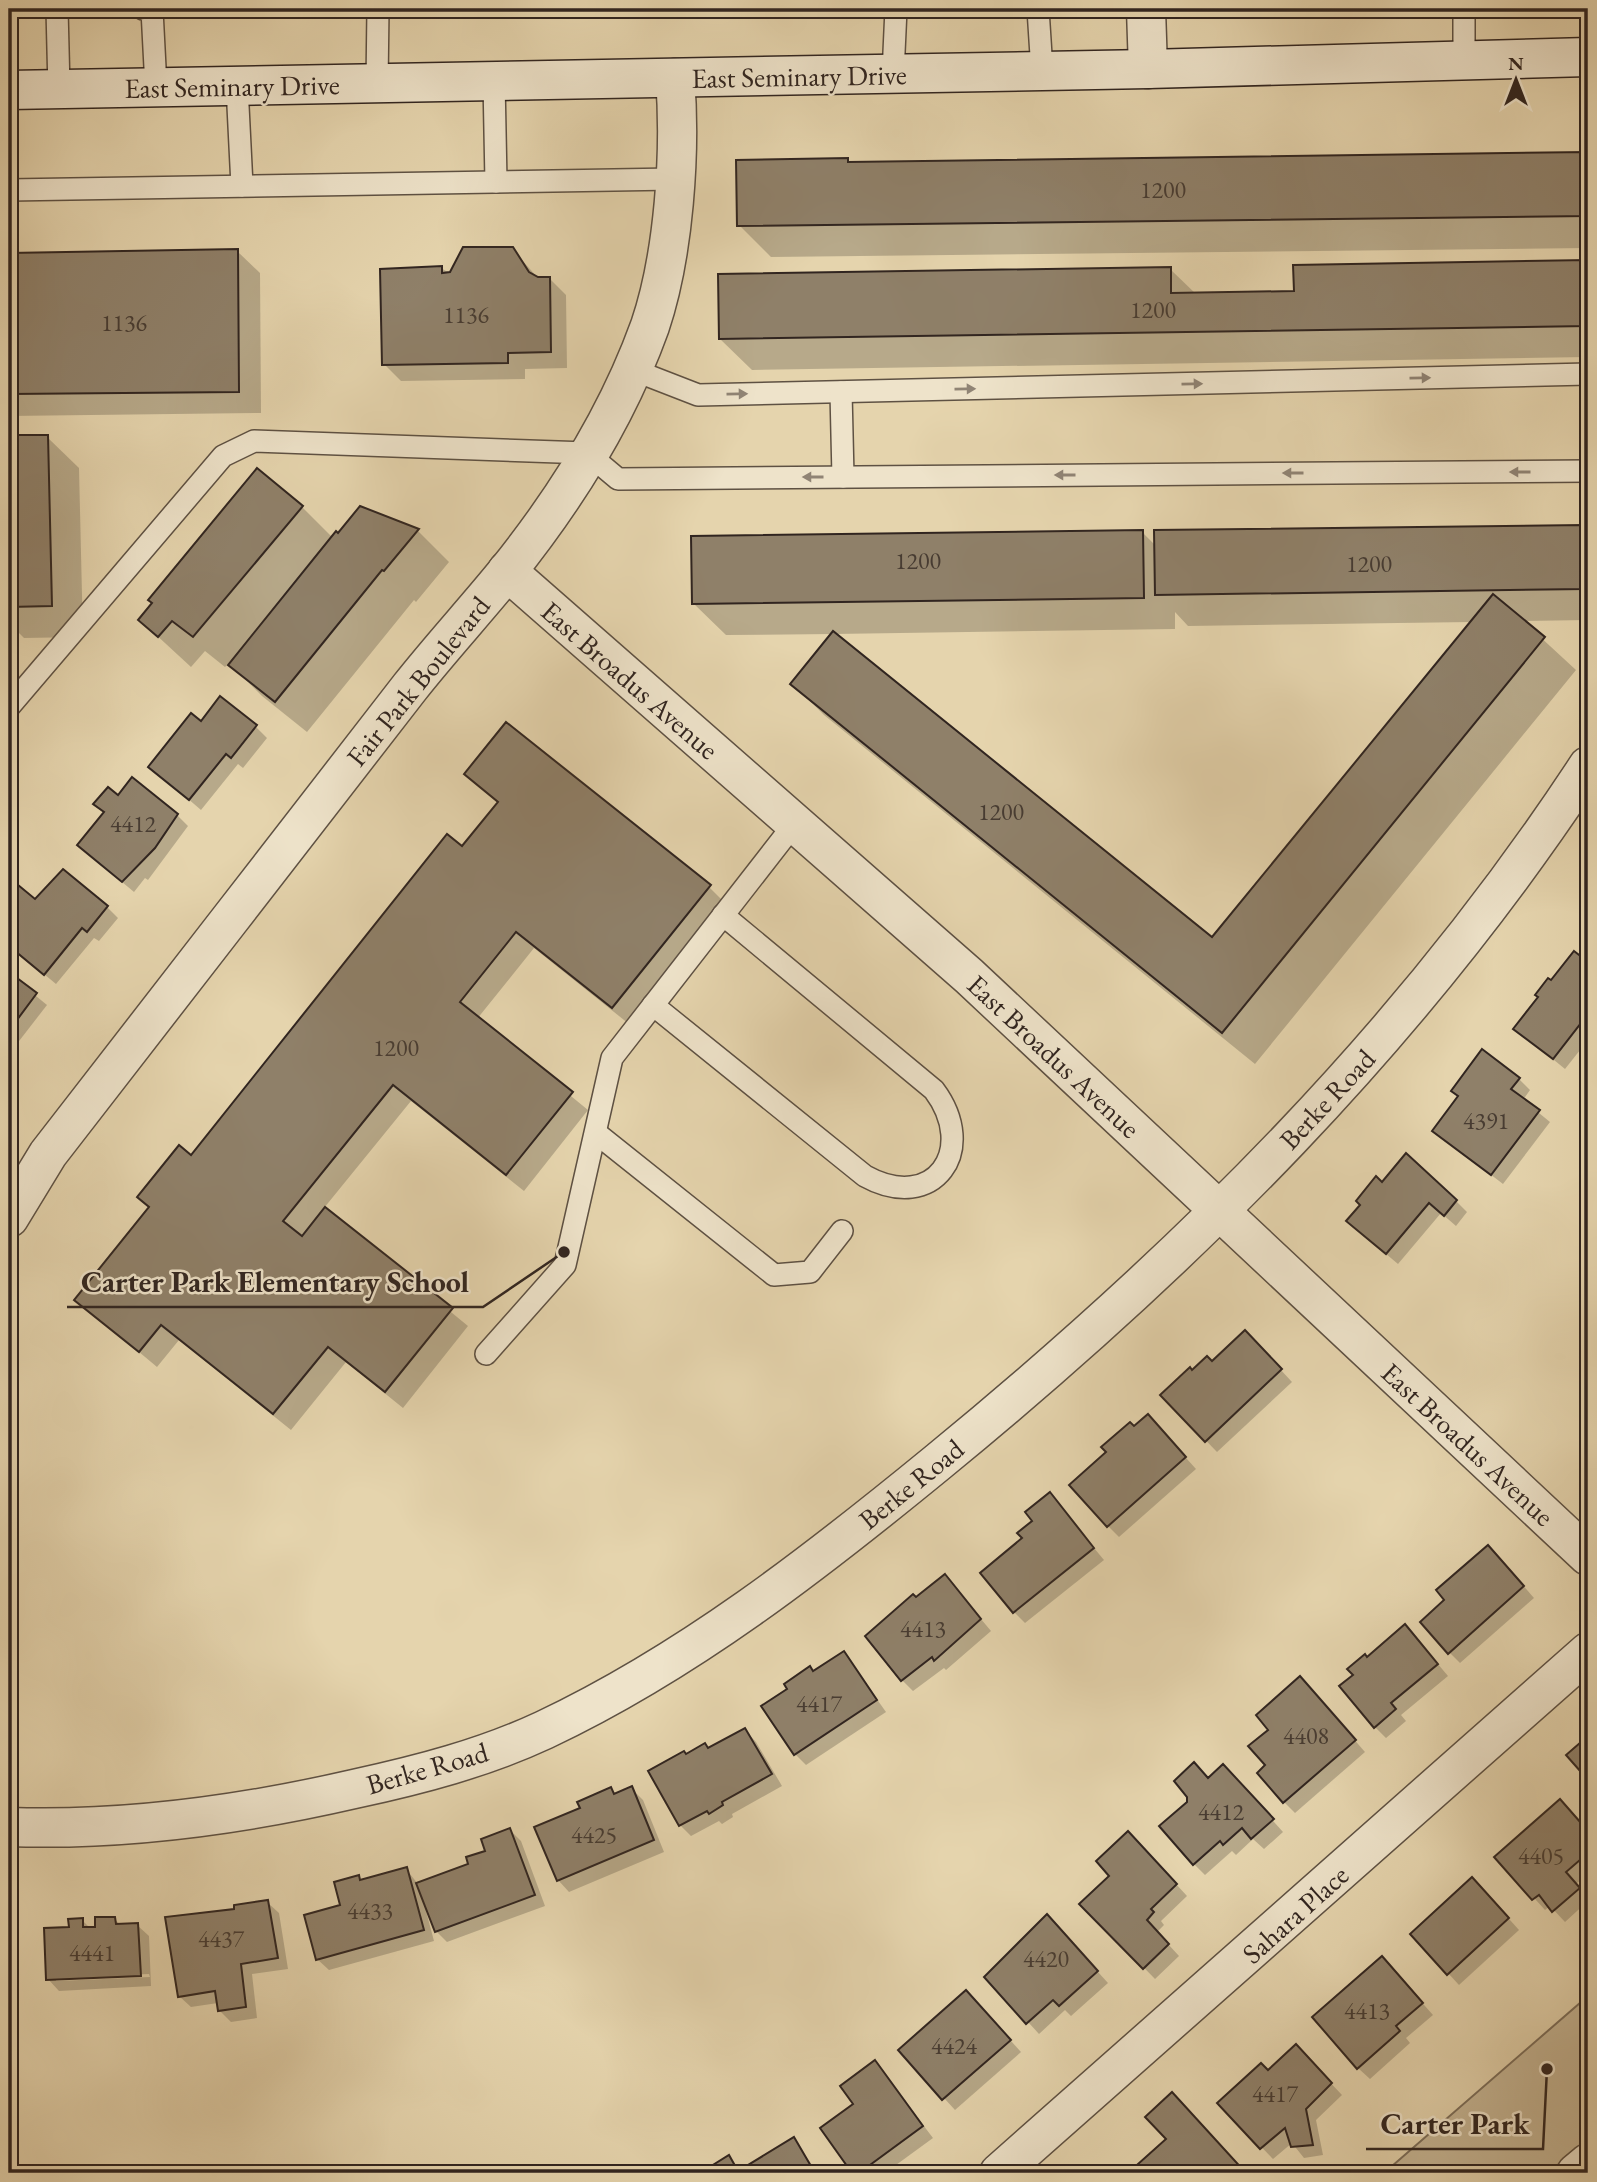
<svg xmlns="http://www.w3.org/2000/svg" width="1597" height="2182" viewBox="0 0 1597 2182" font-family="'EB Garamond',serif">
	<rect width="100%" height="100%" fill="#e5d4ad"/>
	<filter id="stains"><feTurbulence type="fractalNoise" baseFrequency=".00286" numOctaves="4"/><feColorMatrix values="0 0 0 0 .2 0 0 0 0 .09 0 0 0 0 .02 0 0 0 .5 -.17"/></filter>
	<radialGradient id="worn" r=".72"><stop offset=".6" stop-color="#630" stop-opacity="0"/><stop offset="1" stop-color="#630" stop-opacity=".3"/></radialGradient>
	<polygon fill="#c6b695" stroke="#7c6e5a" stroke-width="2" points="1588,1996 1588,2173 1384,2173"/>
	<g fill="#0003" fill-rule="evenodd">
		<polygon points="1588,153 1588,248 771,257 739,225 847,160 851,164"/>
		<polygon points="512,249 538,278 549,278 566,295 567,368 525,369 525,379 401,381 384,364 441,268 451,274"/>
		<polygon points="237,251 260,273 261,413 9,416 9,255"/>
		<polygon points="1588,262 1588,357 752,370 720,339 1170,269 1196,294 1296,293 1295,267"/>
		<polygon points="9,437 47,437 79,468 83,637 24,638 9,623"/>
		<polygon points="302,507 333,538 361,508 418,531 449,562 416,602 414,600 307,732 262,696 229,663 225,667 205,651 191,667 140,620"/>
		<path d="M 1583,526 L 1588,531 L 1588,620 L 1523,621 L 1576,670 L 1255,1064 L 824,715 L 793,684 L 833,634 L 726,635 L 694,604 L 1142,532 L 1156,546 ZM 1175,612 L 1188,626 L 1472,622 L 1212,940 L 834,634 L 1175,629 Z"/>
		<polygon points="201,723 256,727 267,738 243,768 238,764 201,810 151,767"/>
		<polygon points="466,774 709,887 726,904 629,1024 534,948 477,1019 588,1110 524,1191 411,1101 324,1208 468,1326 403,1408 346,1362 291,1430 179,1340 157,1367 77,1300 191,1157 499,804"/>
		<polygon points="118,797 177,815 188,826 148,880 145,878 134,892 91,856 105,813 95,804"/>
		<polygon points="12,883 35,901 107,907 118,918 99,941 94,938 56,984 9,945 13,935 9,931 9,886"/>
		<polygon points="1574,954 1588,965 1588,1040 1565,1069 1516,1029"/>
		<polygon points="9,974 47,1005 9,1054"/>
		<polygon points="1519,1079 1530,1090 1523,1100 1550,1122 1503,1184 1434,1131"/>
		<polygon points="1382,1184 1456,1201 1467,1212 1456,1226 1441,1213 1398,1264 1360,1232"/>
		<polygon points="1256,1343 1292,1382 1217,1452 1162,1395 1193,1372"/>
		<polygon points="1159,1428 1196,1469 1119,1537 1108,1526 1134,1429"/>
		<polygon points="1050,1495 1104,1560 1025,1623 1014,1612 1025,1539"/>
		<polygon points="1499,1558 1534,1598 1460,1663 1449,1652"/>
		<polygon points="945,1576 991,1631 946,1670 944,1668 913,1691 902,1680 916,1599"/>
		<polygon points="1416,1638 1448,1676 1401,1715 1406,1721 1386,1738 1375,1727 1368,1659"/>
		<polygon points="844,1653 886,1712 806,1765 795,1754 814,1673"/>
		<polygon points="1311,1690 1365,1752 1295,1813 1284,1802 1268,1765"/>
		<polygon points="745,1730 756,1742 782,1786 732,1814 733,1817 722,1824 719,1821 691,1836 680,1825 686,1756 709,1750"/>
		<polygon points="1234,1777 1283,1832 1264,1849 1253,1839 1236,1855 1232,1851 1205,1875 1194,1864 1208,1779"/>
		<polygon points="611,1789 617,1795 632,1789 643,1800 664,1852 569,1892 558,1880 582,1809"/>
		<polygon points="1572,1813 1588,1832 1588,1874 1576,1884 1588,1901 1565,1922 1550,1906 1545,1910 1497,1857"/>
		<polygon points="510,1830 521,1841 545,1906 447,1942 436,1931 428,1910 426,1911 434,1941 329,1970 317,1959 358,1877 362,1881 406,1869 418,1884 470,1865"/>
		<polygon points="1139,1844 1187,1896 1161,1921 1164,1925 1157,1932 1179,1956 1155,1979 1082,1904"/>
		<polygon points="1483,1890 1519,1930 1459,1985 1412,1934"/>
		<polygon points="267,1902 279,1913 288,1969 252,1974 257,2018 231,2022 219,2010 218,2003 191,2007 179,1996 236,1910"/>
		<path d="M 114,1919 L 122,1926 L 137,1925 L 149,1936 L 151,1986 L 59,1991 L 48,1979 L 71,1929 L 82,1920 L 91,1929 L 96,1929 ZM 149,1974 L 150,1977 L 56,1981 L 56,1978 Z"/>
		<polygon points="1058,1928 1108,1983 1071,2016 1065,2010 1039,2034 987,1977"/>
		<polygon points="1393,1970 1433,2015 1406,2038 1410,2043 1370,2079 1358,2068"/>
		<polygon points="977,2003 1021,2052 955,2110 900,2050"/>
		<polygon points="1307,2058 1342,2095 1316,2120 1323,2155 1304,2158 1292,2143 1273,2159 1220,2104 1268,2072"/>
		<polygon points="875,2062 933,2138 885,2173 855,2173 822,2128 855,2105"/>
		<polygon points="1183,2106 1245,2173 1131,2173 1169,2139"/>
		<polygon points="793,2139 818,2173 713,2173 710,2169 729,2158 740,2169"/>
	</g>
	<g fill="#8f8069" stroke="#312520" stroke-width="2">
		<polygon points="1588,152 1588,216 737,226 736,160 848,158 848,162"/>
		<polygon points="463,247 513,247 529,272 538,277 550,277 551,352 508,353 508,363 382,365 380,269 442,266 442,273 450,272"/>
		<polygon points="238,249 239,392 9,394 9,253"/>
		<polygon points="1588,260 1588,326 719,339 718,274 1171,267 1171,293 1294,291 1293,265"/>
		<polygon points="9,435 48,435 52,606 9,607"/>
		<polygon points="257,468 303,506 193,637 172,621 158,637 138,620 152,603 148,600"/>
		<polygon points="360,506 419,529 384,571 382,570 275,702 228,665 336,531 338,533"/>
		<polygon points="1584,525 1585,589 1155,595 1154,530"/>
		<polygon points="1143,530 1144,598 692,604 691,536"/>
		<polygon points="1493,594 1545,637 1222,1033 790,684 833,631 1212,937"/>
		<polygon points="220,696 257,725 231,758 226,754 189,800 148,767 191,713 201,721"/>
		<polygon points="506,722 711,885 612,1008 516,932 460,1002 573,1092 506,1175 393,1085 283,1221 302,1236 325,1207 453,1308 385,1392 328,1347 273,1414 161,1325 139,1352 74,1300 149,1207 137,1197 179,1145 191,1155 447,834 462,846 498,802 464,774"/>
		<polygon points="132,777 178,814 155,848 122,882 77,845 104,812 93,804 108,787 118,795"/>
		<polygon points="63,869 108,906 87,932 82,928 44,975 9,946 11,933 9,885 12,880 35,899"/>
		<polygon points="1574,951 1588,962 1588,1014 1553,1059 1513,1029 1538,997 1535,995 1548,978 1551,980"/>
		<polygon points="9,972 37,993 11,1028 9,1027"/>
		<polygon points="1482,1049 1520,1078 1511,1089 1540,1110 1491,1175 1432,1131 1458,1096 1451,1091"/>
		<polygon points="1406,1153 1457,1200 1444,1216 1429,1203 1386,1254 1346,1221 1360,1205 1356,1201 1376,1176 1382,1182"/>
		<polygon points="1245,1330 1282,1369 1205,1442 1160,1395 1190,1367 1192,1370 1207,1356 1212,1361"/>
		<polygon points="1148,1414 1186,1457 1107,1527 1069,1485 1106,1452 1101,1447 1130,1422 1134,1426"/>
		<polygon points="1050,1492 1094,1548 1013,1613 980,1573 1022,1538 1017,1533 1032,1521 1025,1512"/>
		<polygon points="1488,1545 1524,1586 1448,1654 1420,1622 1444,1600 1436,1590"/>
		<polygon points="945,1574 981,1619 934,1661 932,1657 901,1681 865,1636 913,1594 916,1597"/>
		<polygon points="1405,1624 1438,1664 1391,1703 1396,1709 1374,1728 1339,1686 1353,1675 1347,1669 1365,1654 1367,1657"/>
		<polygon points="844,1651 877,1700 794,1755 761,1706 787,1689 784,1684 810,1666 813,1671"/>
		<polygon points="1300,1676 1356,1740 1283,1803 1257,1773 1265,1765 1248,1746 1268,1730 1256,1715"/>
		<polygon points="745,1728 772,1774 722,1802 723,1805 709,1814 707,1811 679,1826 648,1771 684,1751 686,1754 705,1743 708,1748"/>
		<polygon points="1588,1736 1588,1780 1566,1755"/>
		<polygon points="1194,1762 1208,1778 1223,1764 1274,1819 1251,1839 1242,1828 1223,1845 1220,1841 1193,1865 1159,1826 1187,1802 1187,1797 1174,1781"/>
		<polygon points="632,1786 654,1840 557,1881 534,1827 580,1808 577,1802 611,1787 614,1794"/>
		<polygon points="1560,1799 1588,1831 1588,1853 1566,1872 1580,1888 1552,1912 1539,1895 1532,1900 1494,1857"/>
		<polygon points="510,1828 535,1895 435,1932 416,1883 468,1864 466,1857 485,1851 481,1839"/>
		<polygon points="1128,1831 1177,1884 1151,1909 1154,1912 1147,1920 1169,1944 1143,1969 1079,1904 1109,1876 1096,1861"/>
		<polygon points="407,1867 424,1930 316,1960 304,1915 340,1905 334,1882 359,1875 360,1880"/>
		<polygon points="1472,1877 1509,1918 1447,1975 1410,1934"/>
		<polygon points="268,1900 278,1958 241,1964 246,2007 218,2011 215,1991 178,1997 165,1917 234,1909 234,1905"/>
		<polygon points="1047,1914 1098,1971 1059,2006 1053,2000 1026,2024 984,1977"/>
		<polygon points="95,1917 115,1917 116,1924 138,1923 141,1976 46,1980 44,1928 69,1927 68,1919 83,1918 83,1927 95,1927"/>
		<polygon points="1382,1956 1423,2003 1396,2026 1400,2031 1357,2069 1312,2017"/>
		<polygon points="966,1990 1011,2040 942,2100 898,2050"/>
		<polygon points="1296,2044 1332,2083 1306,2109 1313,2145 1291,2147 1285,2128 1260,2149 1217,2103 1261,2063 1268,2070"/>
		<polygon points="875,2060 923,2126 859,2173 852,2173 820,2128 853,2104 840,2086"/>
		<polygon points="1172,2092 1246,2173 1128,2173 1166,2139 1145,2117"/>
		<polygon points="794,2137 815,2173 711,2173 708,2168 729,2155 738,2171"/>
		<polygon points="697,2166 701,2173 683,2173"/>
	</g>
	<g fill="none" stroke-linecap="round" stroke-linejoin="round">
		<defs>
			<g id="lane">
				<polyline points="57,9 59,89"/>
				<polyline points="143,9 152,10 156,87"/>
				<polyline points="1038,9 1042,71"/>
				<polyline points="1464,61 1464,9"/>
				<polyline points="893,74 896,9"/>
				<polyline points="494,81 496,182"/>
				<polyline points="377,84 378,9"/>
				<polyline points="237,86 242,186"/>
				<polyline points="9,190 674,179"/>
				<polyline points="631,369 698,395 1588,374"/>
				<polyline points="841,392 843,477"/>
				<polyline points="9,707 223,456 254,441 587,453 618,479 1588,471"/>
				<path d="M 653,1005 L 865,1176 C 934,1214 979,1150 934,1090 L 723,915"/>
				<polyline points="596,1133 774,1275 810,1272 842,1231"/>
				<polyline points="486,1354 565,1265 612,1058 795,823"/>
			</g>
			<g id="street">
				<polyline points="1146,9 1148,69"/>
				<polyline points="507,571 969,976 1588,1556"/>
				<path d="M 9,1218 L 48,1154 C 169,998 289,843 410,687 C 440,649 474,612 505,574 C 564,501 618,415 650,326 C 674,255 681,152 675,78"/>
				<path d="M 9,1827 C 125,1831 241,1815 354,1789 C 419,1775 484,1758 544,1730 C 688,1662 816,1562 938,1462 C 1187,1258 1411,1036 1588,766"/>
				<polyline points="999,2173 1588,1652"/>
				<polyline points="1576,2173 1588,2163"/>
			</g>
			<polyline id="secondary" points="9,90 1148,69 1588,57"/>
		</defs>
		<use href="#lane" stroke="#5e5143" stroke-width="24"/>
		<use href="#street" stroke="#5e5143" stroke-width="41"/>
		<use href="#secondary" stroke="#312520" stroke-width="41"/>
		<use href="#lane" stroke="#eee3ca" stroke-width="21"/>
		<use href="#street" stroke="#eee3ca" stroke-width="38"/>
		<use href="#secondary" stroke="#eee3ca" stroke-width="38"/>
	</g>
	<defs><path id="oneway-solid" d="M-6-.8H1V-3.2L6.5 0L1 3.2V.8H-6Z" transform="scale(1.75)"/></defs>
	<g fill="#908475">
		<use href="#oneway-solid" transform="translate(1420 378) rotate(-1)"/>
		<use href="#oneway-solid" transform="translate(1192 384) rotate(-1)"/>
		<use href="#oneway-solid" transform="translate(965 389) rotate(-1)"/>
		<use href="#oneway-solid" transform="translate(737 394) rotate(-1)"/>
		<use href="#oneway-solid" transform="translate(1520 472) rotate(180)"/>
		<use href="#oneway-solid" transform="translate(1293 473) rotate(180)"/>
		<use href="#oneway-solid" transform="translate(1065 475) rotate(180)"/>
		<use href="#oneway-solid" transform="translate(813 477) rotate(180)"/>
	</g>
	<g text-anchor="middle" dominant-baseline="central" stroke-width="5" stroke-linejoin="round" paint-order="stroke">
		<g font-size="24" fill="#483c32">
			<text x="1163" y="189">1200</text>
			<text x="1153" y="309">1200</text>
			<text x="466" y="314">1136</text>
			<text x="124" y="322">1136</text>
			<text x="918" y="560">1200</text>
			<text x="1369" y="563">1200</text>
			<text x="1001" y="811">1200</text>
			<text x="133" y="823">4412</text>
			<text x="396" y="1047">1200</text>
			<text x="1486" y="1120">4391</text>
			<text x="923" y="1628">4413</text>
			<text x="819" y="1703">4417</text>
			<text x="1306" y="1735">4408</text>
			<text x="1221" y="1811">4412</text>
			<text x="594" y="1834">4425</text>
			<text x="1541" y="1855">4405</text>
			<text x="370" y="1910">4433</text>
			<text x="221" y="1938">4437</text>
			<text x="92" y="1952">4441</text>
			<text x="1046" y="1958">4420</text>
			<text x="1367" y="2010">4413</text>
			<text x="954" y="2045">4424</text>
			<text x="1275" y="2093">4417</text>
		</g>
		<g font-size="28" fill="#312520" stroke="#eee3ca">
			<text transform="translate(799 76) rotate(-1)">East Seminary Drive</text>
			<text transform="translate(232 86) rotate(-1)">East Seminary Drive</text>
			<text transform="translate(630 680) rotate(41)">East Broadus Avenue</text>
			<text transform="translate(418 681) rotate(-51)">Fair Park Boulevard</text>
			<text transform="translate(1054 1056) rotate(43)">East Broadus Avenue</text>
			<text transform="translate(1327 1099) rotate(-47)">Berke Road</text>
			<text transform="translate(1468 1444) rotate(43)">East Broadus Avenue</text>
			<text transform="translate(911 1484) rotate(-39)">Berke Road</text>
			<text transform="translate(427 1768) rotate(-16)">Berke Road</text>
			<text transform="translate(1295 1914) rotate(-42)">Sahara Place</text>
		</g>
	</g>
	<path fill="none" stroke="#312520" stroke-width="2.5" d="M564 1252L483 1307H67M1547 2069L1543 2149H1366"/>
	<g fill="#312520" stroke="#eee3ca" stroke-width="2.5">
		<circle cx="564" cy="1252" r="7"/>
		<circle cx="1547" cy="2069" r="7"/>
	</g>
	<g font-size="30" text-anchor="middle" font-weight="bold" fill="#312520" stroke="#eee3ca" stroke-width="5" stroke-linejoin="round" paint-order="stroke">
		<text x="275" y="1292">Carter Park Elementary School</text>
		<text x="1455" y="2134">Carter Park</text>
	</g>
	<rect width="1597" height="2182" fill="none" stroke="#e5d4ad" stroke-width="35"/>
	<rect x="10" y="10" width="1576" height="2161" fill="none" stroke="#312520" stroke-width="3.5"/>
	<rect x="18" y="18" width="1562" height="2147" fill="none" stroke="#312520" stroke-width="2"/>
	<g transform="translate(1516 80)" stroke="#eee3ca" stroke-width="5" paint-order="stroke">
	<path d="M0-5L12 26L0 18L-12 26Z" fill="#312520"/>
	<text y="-10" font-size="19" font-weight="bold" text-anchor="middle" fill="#312520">N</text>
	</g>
	<rect width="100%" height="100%" filter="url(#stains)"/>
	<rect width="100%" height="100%" fill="url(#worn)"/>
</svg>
